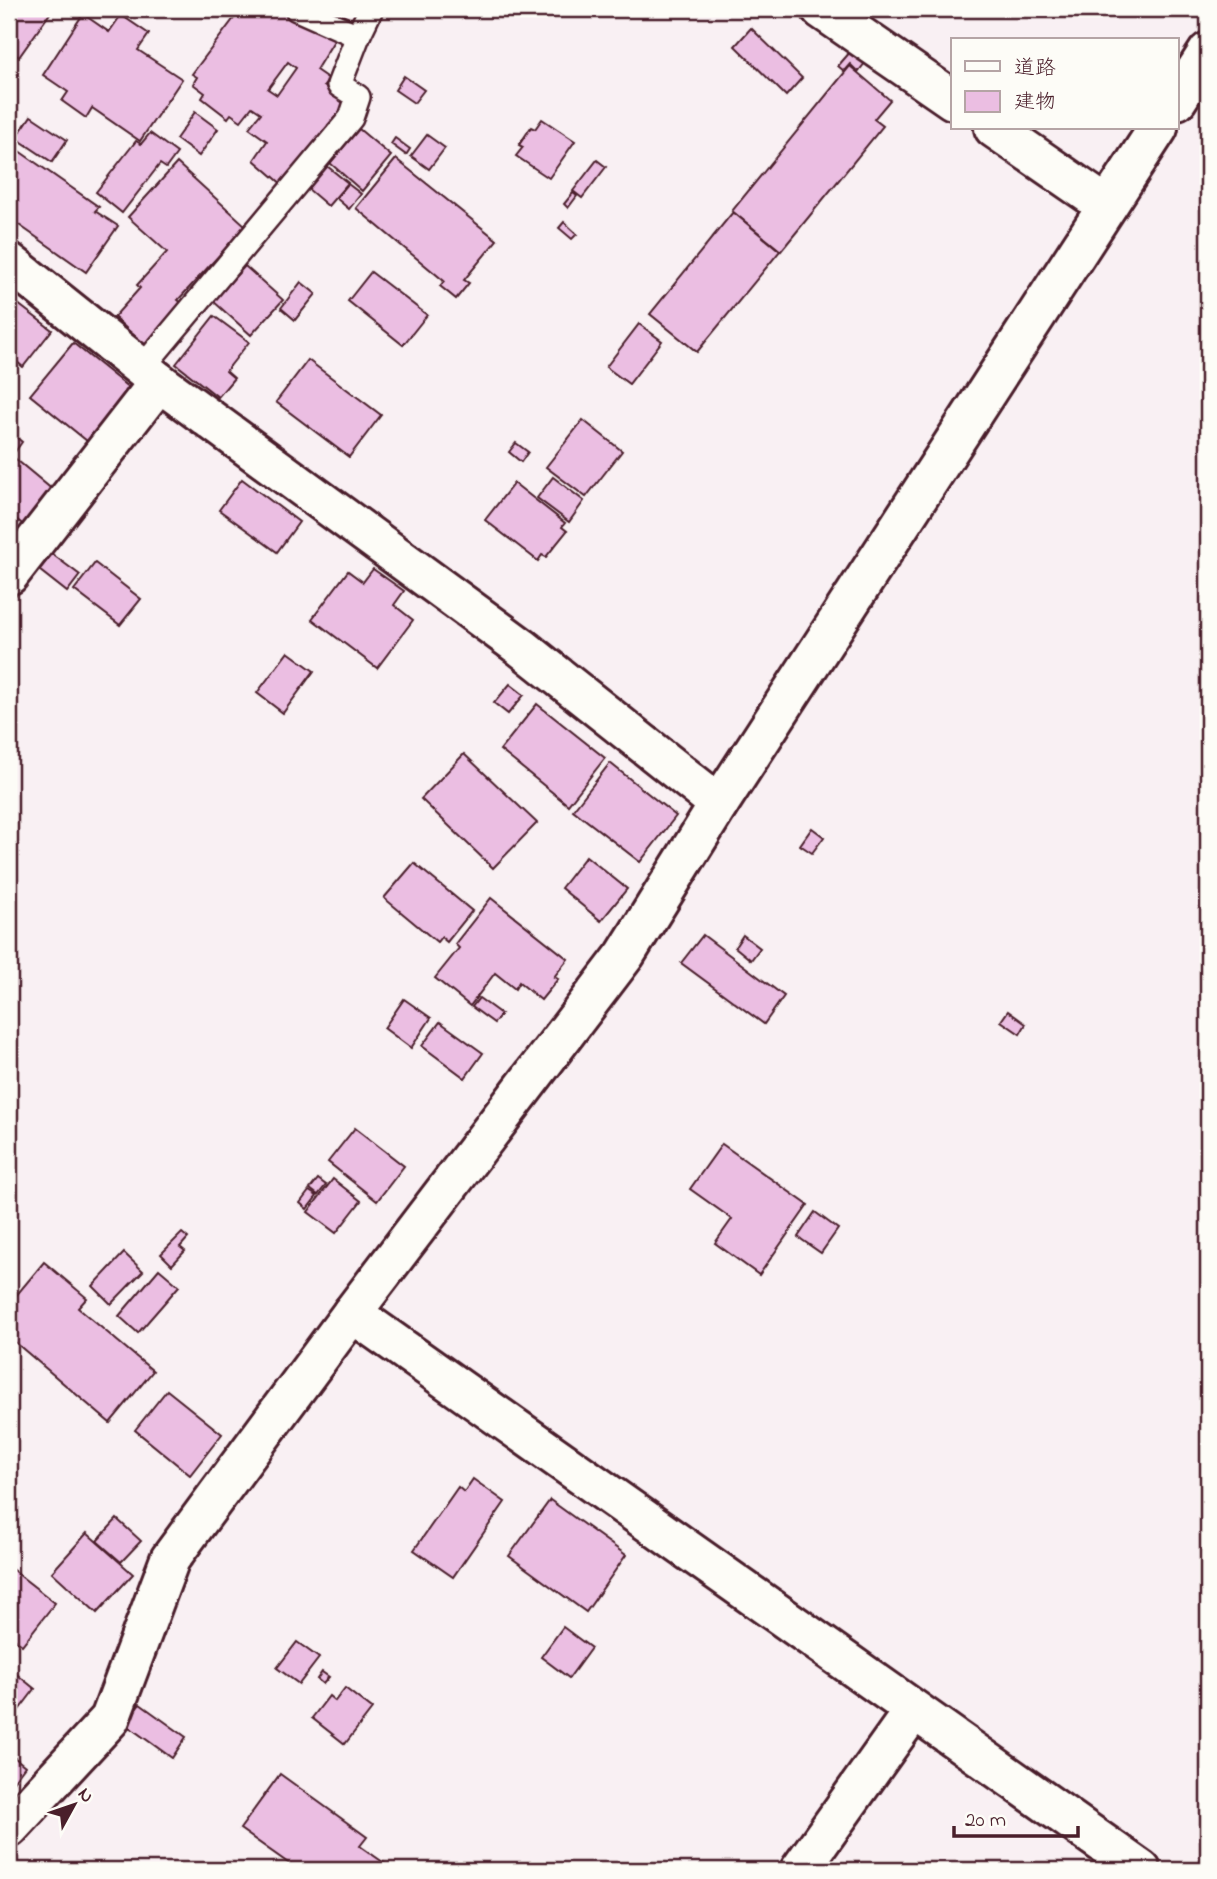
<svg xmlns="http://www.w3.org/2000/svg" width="1217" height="1879" viewBox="0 0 1217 1879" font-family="'Indie Flower','Klee One',sans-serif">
	<rect width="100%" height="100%" fill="#f9f0f3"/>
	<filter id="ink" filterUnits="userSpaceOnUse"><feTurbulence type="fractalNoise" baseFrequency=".0143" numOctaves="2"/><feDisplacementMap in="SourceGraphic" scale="14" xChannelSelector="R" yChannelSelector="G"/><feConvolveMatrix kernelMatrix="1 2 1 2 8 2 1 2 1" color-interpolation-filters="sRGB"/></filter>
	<g filter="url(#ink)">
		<g fill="#ebbee2" stroke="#4a1f2b" stroke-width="2" fill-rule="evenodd">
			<polygon points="9,9 53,9 19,57 9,50"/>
			<path d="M 241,9 L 271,9 L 277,13 L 279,9 L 297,21 L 300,17 L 335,39 L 316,70 L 329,79 L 324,86 L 347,104 L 328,125 L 331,128 L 283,185 L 254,160 L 267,141 L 249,128 L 261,113 L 252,107 L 241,121 L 231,114 L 228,118 L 202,98 L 205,93 L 193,84 L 197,77 L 192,74 ZM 288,62 L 296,68 L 277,95 L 268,89 Z"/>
			<polygon points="83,14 109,32 121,15 149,34 138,50 182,79 140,141 92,108 86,118 62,101 68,92 43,75"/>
			<polygon points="751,28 802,78 786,96 735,46"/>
			<polygon points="851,51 865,63 858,72 850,64 844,71 838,66"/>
			<polygon points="850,66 890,100 874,119 883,126 781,251 732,211"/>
			<polygon points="404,76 424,90 414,103 395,90"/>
			<polygon points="195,112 218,129 199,156 176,139"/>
			<polygon points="31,116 67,140 52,162 16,138"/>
			<polygon points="542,119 575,141 549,178 516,156 523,147 519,145 531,127 535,129"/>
			<polygon points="359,129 391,156 362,191 330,163"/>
			<polygon points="150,133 177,153 166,168 160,164 122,213 96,192 136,141 141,144"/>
			<polygon points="427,135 445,148 429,169 411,156"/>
			<polygon points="395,138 410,149 406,155 391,144"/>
			<polygon points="9,144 99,207 95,211 118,226 86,272 9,218"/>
			<polygon points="396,159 497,240 464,280 469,283 456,299 440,286 444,281 356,208"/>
			<polygon points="597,160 606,167 582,198 573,191"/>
			<polygon points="177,163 246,226 178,300 183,304 145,346 114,317 140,288 137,285 167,252 128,217"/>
			<polygon points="327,166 348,183 328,206 308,189"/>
			<polygon points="348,184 361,194 349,209 336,198"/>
			<polygon points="573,193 577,196 568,208 564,204"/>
			<polygon points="733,212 780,251 697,352 650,314"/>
			<polygon points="564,222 577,234 572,239 559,228"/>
			<polygon points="245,266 283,300 251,335 213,301"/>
			<polygon points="371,272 427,315 403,345 348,301"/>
			<polygon points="301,282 316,294 295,320 281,308"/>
			<polygon points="9,297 52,330 23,367 9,355"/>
			<polygon points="214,316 249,342 226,371 234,378 218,397 176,364"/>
			<polygon points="639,324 662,341 629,384 606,367"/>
			<polygon points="73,343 134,392 92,445 30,395"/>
			<polygon points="308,360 381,415 349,457 276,402"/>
			<polygon points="583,420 622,451 586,497 546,467"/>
			<polygon points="9,431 22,442 12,456 60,496 31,531 11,515 9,518"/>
			<polygon points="516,443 528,452 521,462 509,452"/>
			<polygon points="553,477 584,501 569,522 537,498"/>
			<polygon points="242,479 299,522 277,552 219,510"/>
			<polygon points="514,483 565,523 562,527 567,531 546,557 542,555 538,561 485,520"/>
			<polygon points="52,554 80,575 67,592 39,570"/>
			<polygon points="95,563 141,599 120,625 74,590"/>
			<polygon points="373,569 404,591 394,605 413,620 377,668 312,619 348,571 363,582"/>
			<polygon points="288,652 314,671 283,713 257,693"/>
			<polygon points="510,684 524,695 508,714 494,703"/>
			<polygon points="537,704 605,758 568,805 500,750"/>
			<polygon points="464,754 537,823 493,868 421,799"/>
			<polygon points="610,763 676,816 640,862 573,810"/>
			<polygon points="812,828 824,837 812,853 800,845"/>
			<polygon points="586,856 627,889 601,921 561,888"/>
			<polygon points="414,863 472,911 447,942 441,937 437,942 384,898"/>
			<polygon points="491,898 568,959 554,977 558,979 541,1000 519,982 515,989 495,973 470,1006 435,978 459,948 455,944"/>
			<polygon points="703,935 784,996 764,1024 681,963"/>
			<polygon points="743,935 760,948 751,960 735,947"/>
			<polygon points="479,998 501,1014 494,1023 472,1007"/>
			<polygon points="404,999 431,1018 411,1048 384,1028"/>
			<polygon points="1008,1011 1026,1024 1020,1034 1001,1021"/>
			<polygon points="440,1022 483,1053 465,1078 422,1046"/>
			<polygon points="355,1128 404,1166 377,1201 328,1162"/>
			<polygon points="722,1144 808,1205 759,1275 715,1243 732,1219 690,1189"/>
			<polygon points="318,1179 326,1185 318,1195 310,1189"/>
			<polygon points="333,1179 361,1201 336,1233 308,1212"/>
			<polygon points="309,1191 317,1196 307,1209 300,1203"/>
			<polygon points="815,1212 838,1229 821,1253 798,1237"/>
			<polygon points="182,1233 188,1238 180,1247 185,1251 172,1265 161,1254"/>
			<polygon points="124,1253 143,1271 111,1304 93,1286"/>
			<polygon points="44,1262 87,1298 78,1308 153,1371 110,1423 9,1337 9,1304"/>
			<polygon points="159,1269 179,1286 138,1333 119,1316"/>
			<polygon points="167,1390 222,1434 190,1475 135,1430"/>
			<polygon points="473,1479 505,1502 453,1577 414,1550 458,1487 464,1492"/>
			<polygon points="550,1500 626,1555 586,1612 509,1556"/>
			<polygon points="117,1519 141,1541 121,1562 97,1541"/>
			<polygon points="87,1533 133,1574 97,1613 52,1572"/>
			<polygon points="9,1567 55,1603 22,1645 9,1635"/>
			<polygon points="563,1627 591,1648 569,1678 541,1657"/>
			<polygon points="297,1642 319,1658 299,1684 277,1668"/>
			<polygon points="9,1668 35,1689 9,1723"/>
			<polygon points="322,1672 329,1677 323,1684 317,1679"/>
			<polygon points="345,1688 372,1709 345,1744 312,1718 329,1696 335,1701"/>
			<polygon points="140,1704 186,1737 172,1758 125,1724"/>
			<polygon points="9,1753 25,1766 9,1787"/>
			<polygon points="280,1774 367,1837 360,1846 390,1867 388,1870 298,1870 240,1829"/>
		</g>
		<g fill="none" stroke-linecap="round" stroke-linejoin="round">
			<defs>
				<g id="service">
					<polyline points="297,9 358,36 371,9"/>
					<polyline points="142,368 351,118 358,97 339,85 358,36"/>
				</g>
				<g id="minor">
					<polyline points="821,9 953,100"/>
					<polyline points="1177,100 1208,52"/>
					<polyline points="994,128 1107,206"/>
					<polyline points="9,262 159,382 521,647 719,804"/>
					<polyline points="9,575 159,382"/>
					<polyline points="9,1828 110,1719 170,1559 352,1313"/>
					<polyline points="800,1870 913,1711"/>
					<polyline points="1141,1870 352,1313 625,955 719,804 1158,128"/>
				</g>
			</defs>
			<use href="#service" stroke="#4a1f2b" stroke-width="28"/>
			<use href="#minor" stroke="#4a1f2b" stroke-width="44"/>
			<use href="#service" stroke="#fdfcf7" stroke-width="23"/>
			<use href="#minor" stroke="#fdfcf7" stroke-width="38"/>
		</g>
	</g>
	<rect width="1217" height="1879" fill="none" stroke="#fdfcf7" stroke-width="35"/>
	<rect x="18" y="18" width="1182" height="1844" fill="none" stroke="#4a1f2b" stroke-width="2.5" filter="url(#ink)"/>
	<rect x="951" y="38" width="228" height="91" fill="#fdfcf7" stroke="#b5a4a5" stroke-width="2"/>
	<rect x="965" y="61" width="35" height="10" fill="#fdfcf7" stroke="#b5a4a5" stroke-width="2"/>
	<text x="1014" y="74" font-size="21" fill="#4a1f2b">道路</text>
	<rect x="965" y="91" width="35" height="21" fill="#ebbee2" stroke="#b5a4a5" stroke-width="2"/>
	<text x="1014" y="108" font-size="21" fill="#4a1f2b">建物</text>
	<g transform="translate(74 1805) rotate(50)" stroke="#fdfcf7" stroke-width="5" paint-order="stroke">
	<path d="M0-5L12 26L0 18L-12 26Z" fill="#4a1f2b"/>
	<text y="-10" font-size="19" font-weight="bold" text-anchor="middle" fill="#4a1f2b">N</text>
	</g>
	<path d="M954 1826v10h124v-10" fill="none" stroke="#4a1f2b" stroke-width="3.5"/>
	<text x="965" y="1826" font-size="21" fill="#4a1f2b" stroke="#fdfcf7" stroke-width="5" paint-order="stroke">20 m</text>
</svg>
